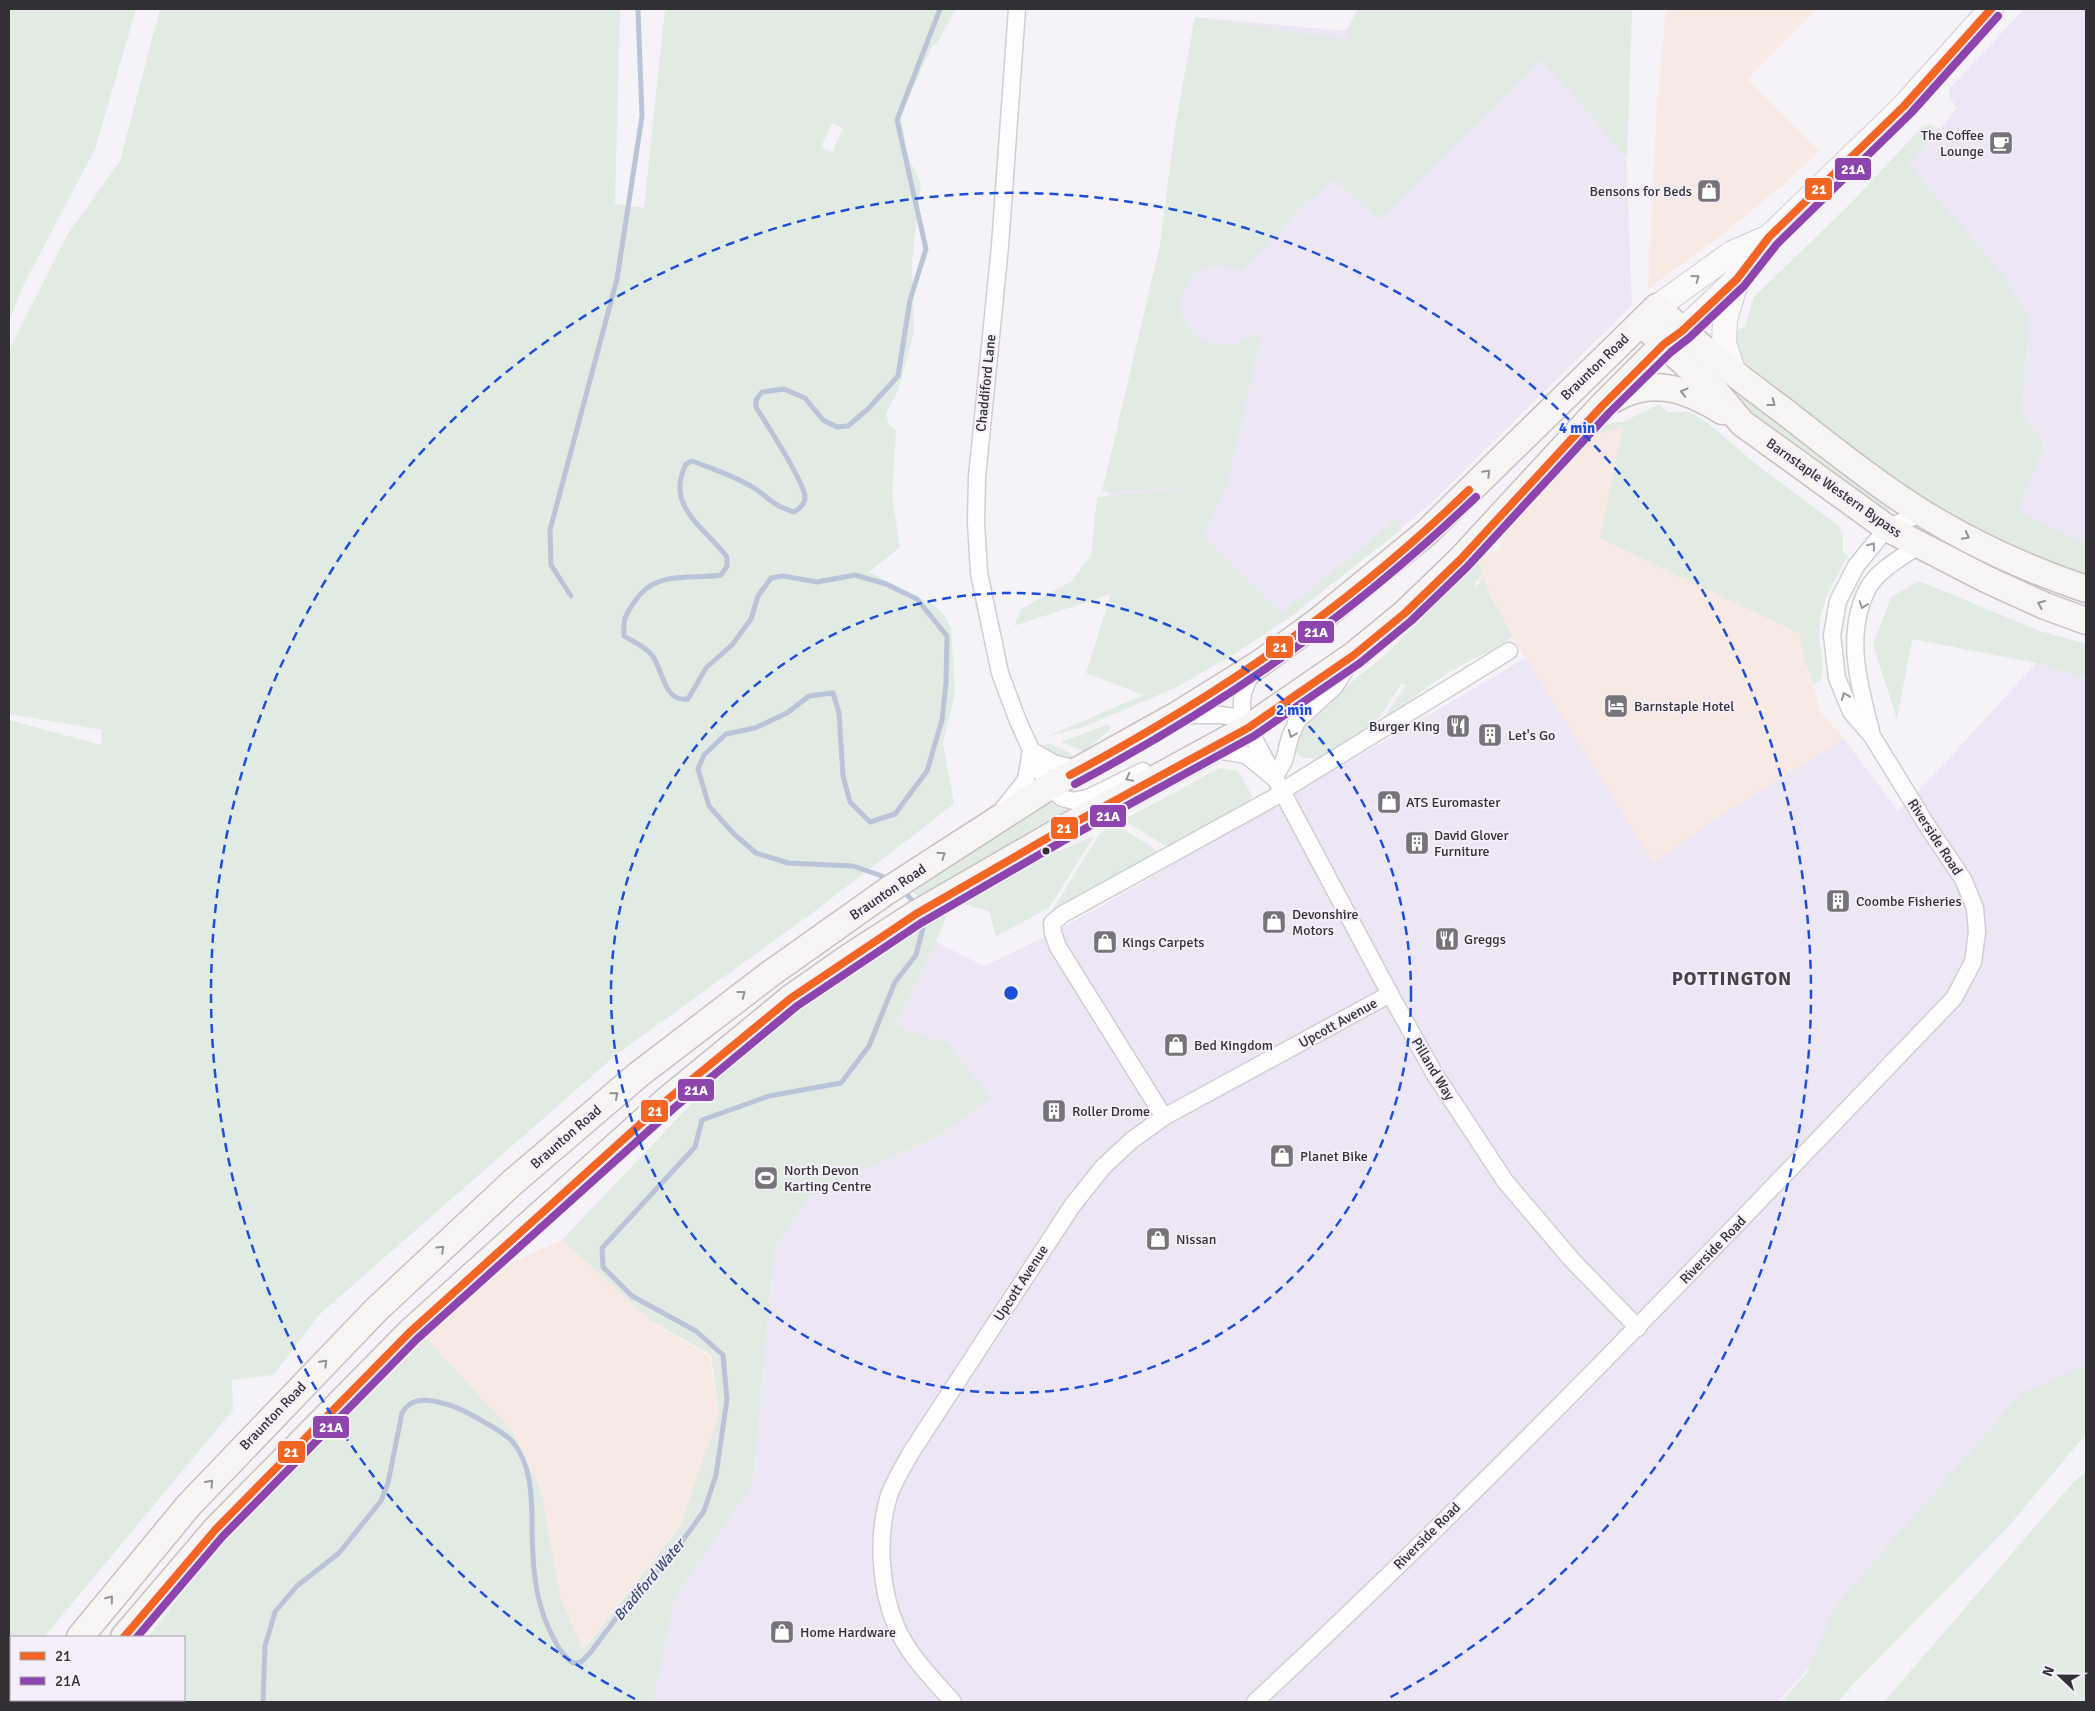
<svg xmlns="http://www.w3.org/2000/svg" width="2095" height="1711" viewBox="0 0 2095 1711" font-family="Signika,sans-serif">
	<rect width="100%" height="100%" fill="#f5f2f8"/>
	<g fill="#f7eae4">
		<polygon points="1666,9 1816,9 1747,79 1819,151 1784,184 1719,237 1648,289 1657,107"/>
		<polygon points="1623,426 1601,538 1800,634 1804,659 1820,711 1844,739 1729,810 1653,862 1505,670 1525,658 1469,566 1482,554 1499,550 1504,535 1595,434"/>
		<polygon points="562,1240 653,1323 709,1356 719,1414 680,1525 582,1650 561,1599 540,1488 512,1431 426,1338 511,1263"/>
	</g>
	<g fill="#ede7f5">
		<polygon points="1358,9 1632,9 1626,149 1632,305 1427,507 1286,620 1106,502 1160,245 1175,129 1195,17 1346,31"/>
		<polygon points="2024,9 2086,9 2086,543 2018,511 2044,448 2041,438 2021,413 2030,320 1909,165 1957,108 1950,98 1949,89"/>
		<polygon points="1526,658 1653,862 1729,810 1844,739 1898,811 1933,776 2036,663 2086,679 2086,1365 2081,1369 2080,1377 1777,1702 651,1702 674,1599 753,1484 774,1249 808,1198 941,1134 947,1043 895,1026 936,942 984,966 1034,942 1102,906"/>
	</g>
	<g fill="#e1ebe4" fill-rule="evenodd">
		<polygon points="9,9 136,9 95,149 24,284 9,321"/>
		<path d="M 160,9 L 620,9 L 615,204 L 644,208 L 665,9 L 956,9 L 936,45 L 933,45 L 900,115 L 909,159 L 921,183 L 912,261 L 914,332 L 898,391 L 886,413 L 889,425 L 896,430 L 892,497 L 900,547 L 869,572 L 935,606 L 945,616 L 951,628 L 955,694 L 943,743 L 954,804 L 811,914 L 617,1054 L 321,1313 L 273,1375 L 232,1380 L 233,1410 L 44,1637 L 11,1637 L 11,1678 L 9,1681 L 9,720 L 101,745 L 102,730 L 9,714 L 9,350 L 67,235 L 120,161 ZM 832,123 L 843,128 L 832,152 L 821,147 Z"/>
		<path d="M 1358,9 L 1632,9 L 1627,158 L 1542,60 L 1380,220 L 1333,180 L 1304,205 L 1242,270 C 1202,260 1193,266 1178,305 L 1185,323 L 1202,341 L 1232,346 L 1262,332 L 1227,484 L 1203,536 L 1281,613 L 1391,524 L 1389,517 L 1398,520 L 1401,530 L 1286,620 L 1236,653 L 1175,688 L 1081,728 L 1048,736 L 1143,695 L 1086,673 L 1111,594 L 1014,626 L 1021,609 L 1072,581 L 1091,555 L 1097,497 L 1207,486 L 1102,492 L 1160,245 L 1175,129 L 1195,17 L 1351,40 L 1346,31 Z"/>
		<polygon points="1930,125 1940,128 1909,165 2003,275 2030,320 2021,413 2041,438 2044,448 2018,511 2086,543 2086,583 2006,548 1872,469 1740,364 1731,334 1745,326 1754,297 1850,204 1923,126"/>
		<path d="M 1694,354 C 1758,411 1825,461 1895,510 L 1884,510 L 1774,432 L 1733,398 Z"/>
		<path d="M 1658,405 L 1661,405 L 1667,412 L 1689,412 L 1704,420 L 1762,469 L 1838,525 L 1843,535 L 1843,552 L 1848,556 C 1834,581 1819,605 1819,635 C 1820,652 1826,666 1820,681 L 1813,684 L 1804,659 L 1800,634 L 1600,538 L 1623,427 L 1595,434 L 1603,425 L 1625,421 Z"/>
		<path d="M 1474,560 L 1481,565 L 1482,573 L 1475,583 L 1476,588 L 1484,578 L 1489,594 L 1513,636 C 1498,649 1479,656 1462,665 C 1434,680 1411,701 1384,717 L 1406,685 L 1402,683 L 1376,722 L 1317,759 L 1302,757 L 1296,752 L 1294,748 L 1298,733 L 1310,716 L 1385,655 L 1429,611 Z"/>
		<polygon points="1919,581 2040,631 2086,644 2086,679 2036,663 1912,639 1897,719 1873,645 1891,597"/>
		<polygon points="1109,724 1111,728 1084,752 1061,742"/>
		<polygon points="1048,743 1070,753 1076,759 1057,757 1040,747"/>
		<polygon points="1214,761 1217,764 1117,818 1115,814"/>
		<polygon points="1220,768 1238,771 1252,796 1249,801 1173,845 1164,845 1123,820"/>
		<polygon points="1045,800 1059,808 1071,810 921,901 910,888"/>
		<polygon points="1115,824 1155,849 1157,852 1155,855 1051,912 1101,832"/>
		<polygon points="1094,836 1049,908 996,936 989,911 963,904 959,897 1003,875"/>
		<polygon points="952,903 936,942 895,1026 947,1043 991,1098 941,1134 808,1198 774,1249 753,1484 674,1599 653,1702 98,1702 100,1700 184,1700 184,1637 148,1637 210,1556 426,1338 512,1431 540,1488 561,1599 583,1650 680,1526 719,1414 711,1355 651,1321 562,1240 722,1071 853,966"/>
		<polygon points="2086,1365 2086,1434 2008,1527 1857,1680 1838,1702 1781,1702 1807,1673 1834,1608 2021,1393"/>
		<polygon points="2086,1471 2086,1702 1884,1702 2070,1486"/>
	</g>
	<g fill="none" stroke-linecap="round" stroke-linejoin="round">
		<g stroke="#bac4d8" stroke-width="5">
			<polyline points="571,596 551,565 550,530 617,279 642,116 638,9"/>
			<path d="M 882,876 L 853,866 L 788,863 L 756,853 L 734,834 L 709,806 L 698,769 L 704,755 L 726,734 L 755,728 L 787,713 L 809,696 L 833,693 L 839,713 L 843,776 L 850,802 L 870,822 L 895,814 L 927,771 L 942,720 L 946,683 L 947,636 L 917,599 L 886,584 L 855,575 L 817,582 L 783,576 L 771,578 L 758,596 L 751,619 L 732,645 L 706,668 L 688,699 C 662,702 664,669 651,654 C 644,646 632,641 624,636 C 623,619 625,615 635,601 C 655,570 689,580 721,575 L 727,566 L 727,557 C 703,526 665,506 686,464 L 692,461 C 713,469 735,476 754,488 C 772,500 772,505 794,512 C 800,508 805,504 805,497 C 804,481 766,423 756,407 L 756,400 L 762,392 L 784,389 L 805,398 L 823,420 L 837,427 L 848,426 L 868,409 L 898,376 L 910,300 L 926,249 L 897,120 L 940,9"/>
			<polyline points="905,892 915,904"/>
			<path d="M 263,1702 L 265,1646 L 275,1612 L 297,1586 L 339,1553 L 381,1501 L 388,1483 L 402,1413 C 411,1397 427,1399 442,1403 C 456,1406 471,1414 484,1422 C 493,1427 504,1433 512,1441 C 538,1472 530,1518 533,1555 C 534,1580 539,1607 549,1629 C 556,1643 560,1654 573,1663 L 581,1662 L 590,1653 L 632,1597 L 670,1558 L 704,1511 L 716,1475 L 727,1399 L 723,1355 L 696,1331 L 632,1296 L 603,1267 L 602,1248 L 695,1147 L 702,1120 L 769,1096 L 841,1083 L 869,1046 L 895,982 L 916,955 L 923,928"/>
		</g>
		<defs>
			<g id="street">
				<polyline points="1017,9 1000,246 977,477 976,522 979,573 1000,673 1018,721 1048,787 1062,798 1074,801 1090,797 1143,771"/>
				<path d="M 1255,670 C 1243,685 1240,699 1243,718 L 1390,994 L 1434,1073 L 1505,1181 L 1572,1260 L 1638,1328"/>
				<polyline points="1180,715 1220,715 1243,718"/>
				<path d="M 1871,731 C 1859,685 1844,634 1868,588 C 1878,570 1902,557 1918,546"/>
				<polyline points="1211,749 1246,755 1274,778 1284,761 1290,737 1297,721 1335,686 1349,664"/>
				<polyline points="1031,750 1053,763 1080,770"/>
				<polyline points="1003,809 1026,780 1031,750"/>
				<polyline points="1164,1117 1058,947 1053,933 1052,923 1063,914 1282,793 1290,786 1509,651"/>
				<path d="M 953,1702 C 933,1679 908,1655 896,1626 C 880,1588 877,1538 888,1499 C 892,1484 903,1468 910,1454 L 1072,1206 L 1103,1167 L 1132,1140 L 1164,1117 L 1390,994"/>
				<path d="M 1255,1702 C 1497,1477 1725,1237 1954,998 L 1973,962 L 1977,932 L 1975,908 L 1963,879 L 1928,827 L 1872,736 L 1851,712 L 1837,678 L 1832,635 L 1838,601 L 1856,566 L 1887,528 L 1923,513"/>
			</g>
			<g id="secondary">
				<polyline points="1657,307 1732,253 1767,238"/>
				<polyline points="1682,331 1737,279 1769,237 1904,106 1991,9"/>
				<polyline points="1734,373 1724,343 1725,320 1737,279"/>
			</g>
			<g id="primary">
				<polyline points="1652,333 1716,392 1742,423 1887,528 1986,579 2045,606 2086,621"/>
				<path d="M 1614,399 C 1653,377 1687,389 1722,411"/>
				<path d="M 80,1637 L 189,1505 L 376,1310 L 513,1182 L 638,1075 L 770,974 L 887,891 L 1048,787 L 1177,715 L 1259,664 L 1317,622 L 1427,532 L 1657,307 C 1698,347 1744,381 1789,415 C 1817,437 1845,459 1874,480 C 1937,527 2012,564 2086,589"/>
				<polyline points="124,1637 216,1529 410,1332 667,1100 791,998 851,956 916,914 1063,829 1248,728 1354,655 1405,613 1460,560 1602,406 1664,344 1682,331"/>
				<polyline points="30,1702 32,1700"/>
				<polyline points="74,1702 76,1700"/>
			</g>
		</defs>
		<use href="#street" stroke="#d0ced3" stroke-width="19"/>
		<use href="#secondary" stroke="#d0ced3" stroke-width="26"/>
		<use href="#primary" stroke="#c8c0c2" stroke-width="29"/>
		<use href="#street" stroke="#fefdfe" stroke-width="16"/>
		<use href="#secondary" stroke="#faf8f9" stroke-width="24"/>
		<use href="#primary" stroke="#f7f4f4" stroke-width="26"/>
		<defs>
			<g id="bus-1">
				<path d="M 1070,775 C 1221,694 1345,609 1469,490"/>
				<polyline points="124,1637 216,1529 410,1332 667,1100 791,998 916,914 1063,829 1248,728 1354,655 1405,613 1460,560 1602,406 1664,344 1682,331 1737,279 1769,237 1904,106 1991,9"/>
			</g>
			<g id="bus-2">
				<path d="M 1075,784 C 1227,703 1351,616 1476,497"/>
				<polyline points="137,1637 223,1536 417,1339 674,1108 797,1006 921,923 1068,838 1254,736 1360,663 1411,621 1467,567 1609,413 1671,352 1689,338 1744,286 1777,244 1911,113 1998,16"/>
			</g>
		</defs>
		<use href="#bus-1" stroke="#f4effb" stroke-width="11"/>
		<use href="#bus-2" stroke="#f4effb" stroke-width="11"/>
		<use href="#bus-1" stroke="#f26522" stroke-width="8"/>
		<use href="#bus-2" stroke="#8e44ad" stroke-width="8"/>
	</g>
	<defs><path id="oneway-chevron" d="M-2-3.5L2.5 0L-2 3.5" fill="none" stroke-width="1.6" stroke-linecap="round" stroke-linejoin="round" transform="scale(1.25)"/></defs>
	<use stroke="#969497" href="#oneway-chevron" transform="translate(1696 278) rotate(-36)"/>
	<g stroke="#949294">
		<use href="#oneway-chevron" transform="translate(1684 392) rotate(-164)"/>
		<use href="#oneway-chevron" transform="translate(1772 403) rotate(37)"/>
		<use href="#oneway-chevron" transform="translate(1487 473) rotate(-45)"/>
		<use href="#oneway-chevron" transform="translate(1966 536) rotate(27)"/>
		<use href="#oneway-chevron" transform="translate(2041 604) rotate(-157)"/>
		<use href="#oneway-chevron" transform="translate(942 855) rotate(-34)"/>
		<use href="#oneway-chevron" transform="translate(742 994) rotate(-37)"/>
		<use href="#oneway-chevron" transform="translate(615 1095) rotate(-41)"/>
		<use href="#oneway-chevron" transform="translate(441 1249) rotate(-43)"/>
		<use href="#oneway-chevron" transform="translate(324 1363) rotate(-46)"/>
		<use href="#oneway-chevron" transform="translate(210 1483) rotate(-48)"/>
		<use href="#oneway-chevron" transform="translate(110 1599) rotate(-51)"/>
	</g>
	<g stroke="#98969a">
		<use href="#oneway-chevron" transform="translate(1872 546) rotate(-51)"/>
		<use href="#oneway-chevron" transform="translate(1863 605) rotate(109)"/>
		<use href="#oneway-chevron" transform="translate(1845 696) rotate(-112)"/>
		<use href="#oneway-chevron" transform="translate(1292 734) rotate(112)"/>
		<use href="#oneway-chevron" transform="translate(1129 778) rotate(154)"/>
	</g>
	<g fill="none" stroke="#1d4ed8" stroke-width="2.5" stroke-dasharray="9 6">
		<circle cx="1011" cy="993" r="400"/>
		<path d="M635 1699A800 800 0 1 1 1387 1699"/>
	</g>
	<defs>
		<symbol id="cafe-square" viewBox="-11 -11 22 22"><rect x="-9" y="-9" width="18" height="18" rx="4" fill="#767479" stroke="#f4effb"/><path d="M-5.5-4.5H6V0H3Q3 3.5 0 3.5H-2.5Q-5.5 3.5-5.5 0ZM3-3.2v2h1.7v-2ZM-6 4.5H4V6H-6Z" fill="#fff"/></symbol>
		<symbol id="shop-square" viewBox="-11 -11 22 22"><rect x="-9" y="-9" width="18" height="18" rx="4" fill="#767479" stroke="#f4effb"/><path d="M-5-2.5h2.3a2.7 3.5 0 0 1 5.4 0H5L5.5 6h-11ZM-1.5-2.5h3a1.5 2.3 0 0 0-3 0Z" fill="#fff"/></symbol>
		<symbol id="hotel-square" viewBox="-11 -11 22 22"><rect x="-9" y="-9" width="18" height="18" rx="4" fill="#767479" stroke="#f4effb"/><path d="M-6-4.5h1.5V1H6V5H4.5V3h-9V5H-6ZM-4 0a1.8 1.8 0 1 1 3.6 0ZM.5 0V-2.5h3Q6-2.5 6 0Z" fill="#fff"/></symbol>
		<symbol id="restaurant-square" viewBox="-11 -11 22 22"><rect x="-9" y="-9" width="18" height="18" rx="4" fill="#767479" stroke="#f4effb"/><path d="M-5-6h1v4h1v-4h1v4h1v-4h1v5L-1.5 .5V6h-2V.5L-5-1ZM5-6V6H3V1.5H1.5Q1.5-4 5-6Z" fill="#fff"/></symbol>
		<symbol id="building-square" viewBox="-11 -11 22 22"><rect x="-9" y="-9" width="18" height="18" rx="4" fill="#767479" stroke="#f4effb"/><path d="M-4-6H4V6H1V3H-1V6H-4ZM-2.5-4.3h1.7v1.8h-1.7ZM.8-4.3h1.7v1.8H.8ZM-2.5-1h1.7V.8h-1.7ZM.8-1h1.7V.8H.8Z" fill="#fff"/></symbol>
		<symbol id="stadium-square" viewBox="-11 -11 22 22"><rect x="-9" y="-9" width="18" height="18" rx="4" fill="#767479" stroke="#f4effb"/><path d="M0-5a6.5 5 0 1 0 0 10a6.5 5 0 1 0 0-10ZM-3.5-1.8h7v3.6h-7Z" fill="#fff"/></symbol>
	</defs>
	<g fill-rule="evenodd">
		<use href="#cafe-square" x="1987" y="129" width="28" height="28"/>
		<use href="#shop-square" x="1695" y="177" width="28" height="28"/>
		<use href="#hotel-square" x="1602" y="692" width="28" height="28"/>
		<use href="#restaurant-square" x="1444" y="712" width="28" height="28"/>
		<use href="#building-square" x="1476" y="721" width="28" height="28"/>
		<use href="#shop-square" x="1375" y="788" width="28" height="28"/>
		<use href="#building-square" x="1403" y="829" width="28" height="28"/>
		<use href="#building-square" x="1824" y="887" width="28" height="28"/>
		<use href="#shop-square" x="1260" y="908" width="28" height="28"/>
		<use href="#restaurant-square" x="1433" y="925" width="28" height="28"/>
		<use href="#shop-square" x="1091" y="928" width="28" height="28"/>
		<use href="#shop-square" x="1162" y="1031" width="28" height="28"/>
		<use href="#building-square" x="1040" y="1097" width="28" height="28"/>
		<use href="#shop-square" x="1268" y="1142" width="28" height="28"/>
		<use href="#stadium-square" x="752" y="1164" width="28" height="28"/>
		<use href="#shop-square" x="1144" y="1225" width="28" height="28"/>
		<use href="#shop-square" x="768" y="1618" width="28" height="28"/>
	</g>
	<circle fill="#323035" stroke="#f4effb" stroke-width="2" cx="1046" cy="851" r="4.5"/>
	<g text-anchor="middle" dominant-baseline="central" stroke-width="4" stroke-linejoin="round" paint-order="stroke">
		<g font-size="14" fill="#323035" stroke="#f4effb" text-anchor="start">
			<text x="1984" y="135" text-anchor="end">The Coffee<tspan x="1984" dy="16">Lounge</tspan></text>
			<text x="1692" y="191" text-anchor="end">Bensons for Beds</text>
			<text x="1634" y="706">Barnstaple Hotel</text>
			<text x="1440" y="726" text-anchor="end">Burger King</text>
			<text x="1508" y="735">Let's Go</text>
			<text x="1406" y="802">ATS Euromaster</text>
			<text x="1434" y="835">David Glover<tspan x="1434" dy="16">Furniture</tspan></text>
			<text x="1856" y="901">Coombe Fisheries</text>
			<text x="1292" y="914">Devonshire<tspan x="1292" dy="16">Motors</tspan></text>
			<text x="1464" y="939">Greggs</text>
			<text x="1122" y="942">Kings Carpets</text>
			<text x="1194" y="1045">Bed Kingdom</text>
			<text x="1072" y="1111">Roller Drome</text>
			<text x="1300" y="1156">Planet Bike</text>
			<text x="784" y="1170">North Devon<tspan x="784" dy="16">Karting Centre</tspan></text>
			<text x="1176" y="1239">Nissan</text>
			<text x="800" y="1632">Home Hardware</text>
		</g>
		<g font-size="14" fill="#323035" stroke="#f4effb">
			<text transform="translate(1595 367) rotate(-44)">Braunton Road</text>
			<text transform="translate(986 383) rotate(-84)">Chaddiford Lane</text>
			<text transform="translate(1834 488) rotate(35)">Barnstaple Western Bypass</text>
			<text transform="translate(1935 837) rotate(57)">Riverside Road</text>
			<text transform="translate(888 892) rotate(-34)">Braunton Road</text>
			<text transform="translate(1338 1023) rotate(-29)">Upcott Avenue</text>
			<text transform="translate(1433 1069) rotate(59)">Pilland Way</text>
			<text transform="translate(566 1137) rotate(-41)">Braunton Road</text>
			<text transform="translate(1713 1250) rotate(-46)">Riverside Road</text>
			<text transform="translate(1021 1283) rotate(-57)">Upcott Avenue</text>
			<text transform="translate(273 1416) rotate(-46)">Braunton Road</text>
			<text transform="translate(1427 1536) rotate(-45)">Riverside Road</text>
		</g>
		<g font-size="15" font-style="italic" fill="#374d75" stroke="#f4effb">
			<text transform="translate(649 1580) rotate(-50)">Bradiford Water</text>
		</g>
		<g font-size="19" font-weight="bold" letter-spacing="1" fill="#47424d" stroke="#f4effb">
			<text x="1732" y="979">POTTINGTON</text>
		</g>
	</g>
	<circle cx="1011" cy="993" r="8" fill="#1d4ed8" stroke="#f4effb" stroke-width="2.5"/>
	<g font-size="15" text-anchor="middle" font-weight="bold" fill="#1d4ed8" stroke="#f4effb" stroke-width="4" stroke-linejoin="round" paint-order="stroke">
		<text x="1577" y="433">4 min</text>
		<text x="1294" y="715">2 min</text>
	</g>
	<g stroke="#f4effb" stroke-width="2">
		<rect x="1834" y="157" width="38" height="24" rx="5" fill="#8e44ad"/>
		<rect x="1804" y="177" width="29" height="24" rx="5" fill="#f26522"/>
		<rect x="1297" y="620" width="38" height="24" rx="5" fill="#8e44ad"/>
		<rect x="1265" y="635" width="29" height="24" rx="5" fill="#f26522"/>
		<rect x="1089" y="804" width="38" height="24" rx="5" fill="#8e44ad"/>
		<rect x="1050" y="816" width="29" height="24" rx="5" fill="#f26522"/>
		<rect x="677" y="1078" width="38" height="24" rx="5" fill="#8e44ad"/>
		<rect x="640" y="1099" width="29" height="24" rx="5" fill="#f26522"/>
		<rect x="312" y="1415" width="38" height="24" rx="5" fill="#8e44ad"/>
		<rect x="277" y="1440" width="29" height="24" rx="5" fill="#f26522"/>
	</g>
	<g font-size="14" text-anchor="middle" font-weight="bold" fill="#fff">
		<text x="1853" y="174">21A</text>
		<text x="1819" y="194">21</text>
		<text x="1316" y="637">21A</text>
		<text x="1280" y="652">21</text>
		<text x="1108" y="821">21A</text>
		<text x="1064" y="833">21</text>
		<text x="696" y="1095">21A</text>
		<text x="655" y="1116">21</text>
		<text x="331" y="1432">21A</text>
		<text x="291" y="1457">21</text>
	</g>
	<rect width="2095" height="1711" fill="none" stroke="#323035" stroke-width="20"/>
	<rect x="10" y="1636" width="175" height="65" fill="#f4effb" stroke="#a6a3ac"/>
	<rect x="20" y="1652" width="25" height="8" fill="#f26522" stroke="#a6a3ac"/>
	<text x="55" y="1661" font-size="15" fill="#323035">21</text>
	<rect x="20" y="1677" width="25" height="8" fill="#8e44ad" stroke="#a6a3ac"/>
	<text x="55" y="1686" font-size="15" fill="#323035">21A</text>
	<g transform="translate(2060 1676) rotate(292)" stroke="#f4effb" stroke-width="4" paint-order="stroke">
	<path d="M0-4L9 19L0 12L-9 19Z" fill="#323035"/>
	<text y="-8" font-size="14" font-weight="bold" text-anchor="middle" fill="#323035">N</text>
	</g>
</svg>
